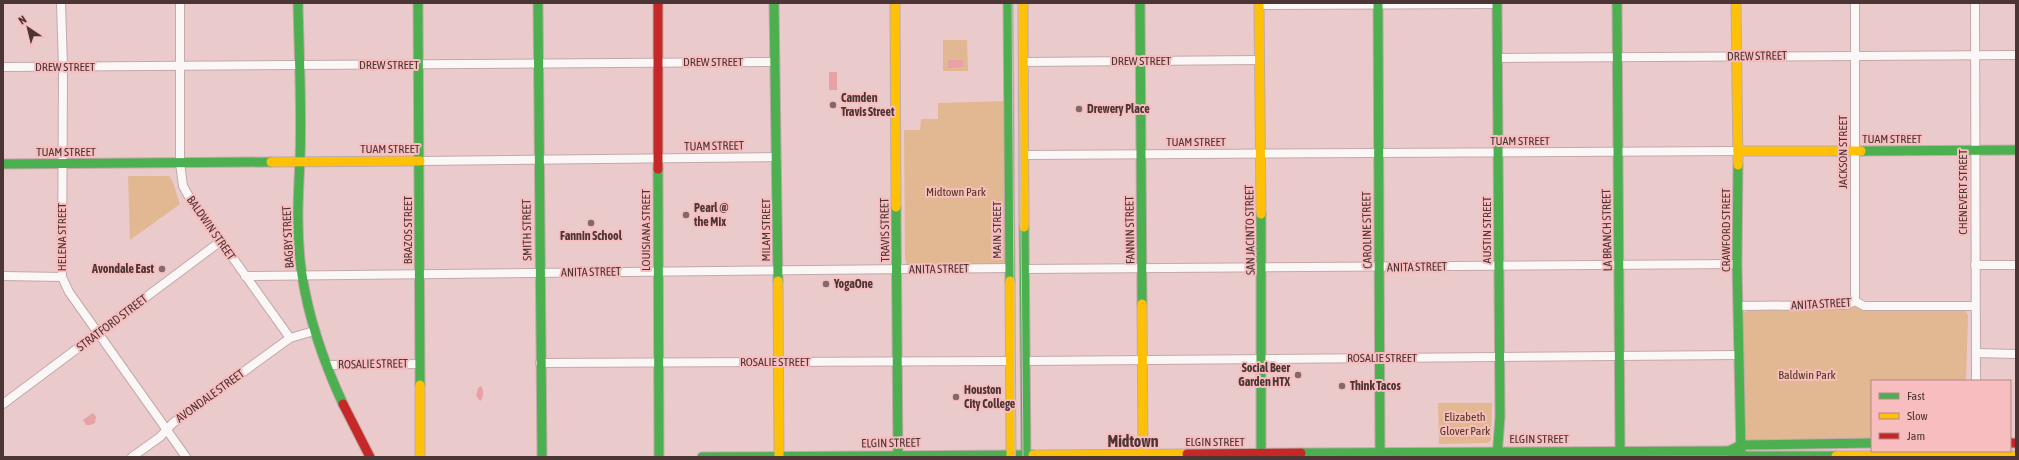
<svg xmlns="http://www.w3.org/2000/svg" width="2019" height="460" viewBox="0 0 2019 460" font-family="'Asap Condensed',sans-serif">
	<rect width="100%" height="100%" fill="#ebcacc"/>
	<g fill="#e1b892">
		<polygon points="943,40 967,40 968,71 943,71"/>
		<polygon points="1007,101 1006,262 1000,265 910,266 907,265 905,259 904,130 920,130 921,119 938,119 938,103"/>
		<path d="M 128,176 L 169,176 C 175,182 176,196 180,204 L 130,240 Z"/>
		<polygon points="1853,305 1966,311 1968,316 1966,381 1872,381 1872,439 1744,442 1742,314 1750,309"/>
		<polygon points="1438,403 1492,403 1491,441 1487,443 1439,444"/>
	</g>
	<g fill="#e8a1a5">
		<polygon points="948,60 963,60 963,67 948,68"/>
		<rect x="829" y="72" width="8" height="18"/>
		<path d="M 481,386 C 484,390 484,398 480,401 L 476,396 L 478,388 Z"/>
		<polygon points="93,413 96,417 95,423 90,425 86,425 83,420"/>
	</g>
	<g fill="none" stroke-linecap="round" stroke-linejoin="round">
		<defs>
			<g id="street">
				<polyline points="61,3 63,67 62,277 69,292 186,457"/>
				<polyline points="180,3 180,163 183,186 188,195 290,338"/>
				<polyline points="1855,3 1855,301"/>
				<polyline points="1975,3 1976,381"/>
				<polyline points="1259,5 1497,4"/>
				<polyline points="1498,58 2016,55"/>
				<polyline points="1024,62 1259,60"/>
				<polyline points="3,67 775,62"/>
				<polyline points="1024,155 1738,151"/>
				<polyline points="420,161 777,157"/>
				<polyline points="1975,265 2016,265"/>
				<polyline points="1025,269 1737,264"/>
				<polyline points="3,276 62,277"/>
				<polyline points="245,276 1010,268"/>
				<polyline points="1738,306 1846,305 1855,301 1864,306 1975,306"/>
				<polyline points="1976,353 2016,354"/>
				<polyline points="1026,361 1738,355"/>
				<polyline points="540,363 1011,361"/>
				<polyline points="326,365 420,364"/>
				<polyline points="3,404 221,241"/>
				<polyline points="132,457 160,437 173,423 290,338 314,331"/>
			</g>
			<g id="fast">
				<path d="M 298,3 C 299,55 302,108 300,160 C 298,198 296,237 302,275 C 309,320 324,363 343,404"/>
				<polyline points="418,3 420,385"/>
				<polyline points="538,3 542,457"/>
				<polyline points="774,3 778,281"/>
				<polyline points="1008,3 1010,281"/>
				<polyline points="1140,3 1142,304"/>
				<polyline points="1378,3 1380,457"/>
				<polyline points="1497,3 1500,417 1497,457"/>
				<polyline points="1617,3 1620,451"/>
				<polyline points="1861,151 2016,150"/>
				<polyline points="3,164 271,162"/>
				<polyline points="1738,165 1737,264 1741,455"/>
				<polyline points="658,169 659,457"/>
				<polyline points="896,207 898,457"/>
				<polyline points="1024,227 1026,457"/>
				<polyline points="1729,451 1741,445 1872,443"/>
				<polyline points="1301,453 1729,451 1741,456 1836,456"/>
				<polyline points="702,457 1033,455"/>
				<polyline points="1261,457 1261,214"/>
			</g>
			<g id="slow">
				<polyline points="895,3 896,207"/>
				<polyline points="1023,3 1024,227"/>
				<polyline points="1259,3 1261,214"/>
				<polyline points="1736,3 1738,165"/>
				<polyline points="1738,151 1861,151"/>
				<polyline points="271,162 420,161"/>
				<polyline points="778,281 779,457"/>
				<polyline points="1010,281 1011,457"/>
				<polyline points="1142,304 1143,457"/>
				<polyline points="420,385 420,457"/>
				<polyline points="1033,455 1187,454"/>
				<polyline points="1836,456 2016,456"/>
			</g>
			<g id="jam">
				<polyline points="658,3 658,169"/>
				<polyline points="343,404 370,457"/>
				<polyline points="2010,443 2016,443"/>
				<polyline points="1187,454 1301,453"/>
			</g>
		</defs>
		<use href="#street" stroke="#c2a9aa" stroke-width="10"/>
		<use href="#fast" stroke="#c2a9aa" stroke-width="11"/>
		<use href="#slow" stroke="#c2a9aa" stroke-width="11"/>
		<use href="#jam" stroke="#c2a9aa" stroke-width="11"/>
		<use href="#street" stroke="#fcf7f7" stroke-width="8"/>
		<use href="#fast" stroke="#4caf50" stroke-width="9"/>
		<use href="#slow" stroke="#ffc107" stroke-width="9"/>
		<use href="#jam" stroke="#c62828" stroke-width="9"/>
		<g stroke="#cbc2c2" stroke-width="1">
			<polyline points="1012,3 1015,457"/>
			<polyline points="1019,3 1023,457"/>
		</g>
	</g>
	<g fill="#84696a" stroke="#f8bdbf" stroke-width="1.5">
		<circle cx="833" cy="105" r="4"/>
		<circle cx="1079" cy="109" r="4"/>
		<circle cx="686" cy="215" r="4"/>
		<circle cx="591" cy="223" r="4"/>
		<circle cx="162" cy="269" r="4"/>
		<circle cx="826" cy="284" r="4"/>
		<circle cx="1298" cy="375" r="4"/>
		<circle cx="1342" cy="386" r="4"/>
		<circle cx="956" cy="397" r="4"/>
	</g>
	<g text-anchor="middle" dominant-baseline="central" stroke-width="4" stroke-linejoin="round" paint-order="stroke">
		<g font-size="12" fill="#4c3535" stroke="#f8bdbf">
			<text transform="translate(1757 56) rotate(-1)">DREW STREET</text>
			<text x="1141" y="61">DREW STREET</text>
			<text x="713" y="62">DREW STREET</text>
			<text x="389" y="65">DREW STREET</text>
			<text x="65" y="67">DREW STREET</text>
			<text x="1892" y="139">TUAM STREET</text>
			<text x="1520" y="141">TUAM STREET</text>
			<text x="1196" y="142">TUAM STREET</text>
			<text transform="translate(714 146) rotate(-1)">TUAM STREET</text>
			<text x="390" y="149">TUAM STREET</text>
			<text x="66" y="152">TUAM STREET</text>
			<text transform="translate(1843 152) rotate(-90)">JACKSON STREET</text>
			<text transform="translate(1963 192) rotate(-90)">CHENEVERT STREET</text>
			<text transform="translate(211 228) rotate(55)">BALDWIN STREET</text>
			<text transform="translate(408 230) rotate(-90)">BRAZOS STREET</text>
			<text transform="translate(527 230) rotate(-91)">SMITH STREET</text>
			<text transform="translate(646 230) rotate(-90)">LOUISIANA STREET</text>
			<text transform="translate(766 230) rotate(-90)">MILAM STREET</text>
			<text transform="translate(885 230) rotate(-91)">TRAVIS STREET</text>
			<text transform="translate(997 230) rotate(-90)">MAIN STREET</text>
			<text transform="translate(1130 230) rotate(-91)">FANNIN STREET</text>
			<text transform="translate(1250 230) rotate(-91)">SAN JACINTO STREET</text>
			<text transform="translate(1367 230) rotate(-91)">CAROLINE STREET</text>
			<text transform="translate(1487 230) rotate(-90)">AUSTIN STREET</text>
			<text transform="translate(1607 230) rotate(-91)">LA BRANCH STREET</text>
			<text transform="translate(1726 230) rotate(-90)">CRAWFORD STREET</text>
			<text transform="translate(62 237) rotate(-90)">HELENA STREET</text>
			<text transform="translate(288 237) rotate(-93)">BAGBY STREET</text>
			<text transform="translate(1417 267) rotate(-1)">ANITA STREET</text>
			<text transform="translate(939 269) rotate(-1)">ANITA STREET</text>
			<text transform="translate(591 272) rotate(-1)">ANITA STREET</text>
			<text transform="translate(1821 304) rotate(-3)">ANITA STREET</text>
			<text transform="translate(112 323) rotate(-37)">STRATFORD STREET</text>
			<text x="1382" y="358">ROSALIE STREET</text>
			<text x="775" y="362">ROSALIE STREET</text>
			<text transform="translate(373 364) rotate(-1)">ROSALIE STREET</text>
			<text transform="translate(210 396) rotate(-36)">AVONDALE STREET</text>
			<text x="1539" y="439">ELGIN STREET</text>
			<text x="1215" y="442">ELGIN STREET</text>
			<text transform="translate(891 443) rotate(-1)">ELGIN STREET</text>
		</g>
		<g font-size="12" font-weight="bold" fill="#4c3535" stroke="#f8bdbf" text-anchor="start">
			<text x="841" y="98">Camden<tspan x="841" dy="14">Travis Street</tspan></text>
			<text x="1087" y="109">Drewery Place</text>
			<text x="694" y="208">Pearl @<tspan x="694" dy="14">the Mix</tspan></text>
			<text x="591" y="236" text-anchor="middle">Fannin School</text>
			<text x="154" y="269" text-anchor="end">Avondale East</text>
			<text x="834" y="284">YogaOne</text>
			<text x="1290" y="368" text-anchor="end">Social Beer<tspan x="1290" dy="14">Garden HTX</tspan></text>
			<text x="1350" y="386">Think Tacos</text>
			<text x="964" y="390">Houston<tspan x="964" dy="14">City College</tspan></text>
		</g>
		<g font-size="12" fill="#4e3919" stroke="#f8bdbf">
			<text x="956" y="192">Midtown Park</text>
			<text x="1807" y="375">Baldwin Park</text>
			<text x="1465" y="417">Elizabeth<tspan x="1465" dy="14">Glover Park</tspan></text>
		</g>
		<g font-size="16" font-weight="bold" fill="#4c3535" stroke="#f8bdbf">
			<text x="1133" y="441">Midtown</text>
		</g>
	</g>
	<rect width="2019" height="460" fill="none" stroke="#4c3535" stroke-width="8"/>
	<rect x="1871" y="380" width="140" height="72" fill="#f8bdbf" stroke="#b38788"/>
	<rect x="1879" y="393" width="20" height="6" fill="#4caf50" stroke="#b38788"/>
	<text x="1907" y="400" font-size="12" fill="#4c3535">Fast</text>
	<rect x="1879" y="413" width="20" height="6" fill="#ffc107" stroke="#b38788"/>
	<text x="1907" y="420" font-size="12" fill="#4c3535">Slow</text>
	<rect x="1879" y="433" width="20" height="6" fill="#c62828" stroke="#b38788"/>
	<text x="1907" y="440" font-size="12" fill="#4c3535">Jam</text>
	<g transform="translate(28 28) rotate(325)" stroke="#f8bdbf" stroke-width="3" paint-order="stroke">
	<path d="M0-3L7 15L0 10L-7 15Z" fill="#4c3535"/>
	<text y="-6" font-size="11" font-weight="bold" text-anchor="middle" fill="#4c3535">N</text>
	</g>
</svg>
